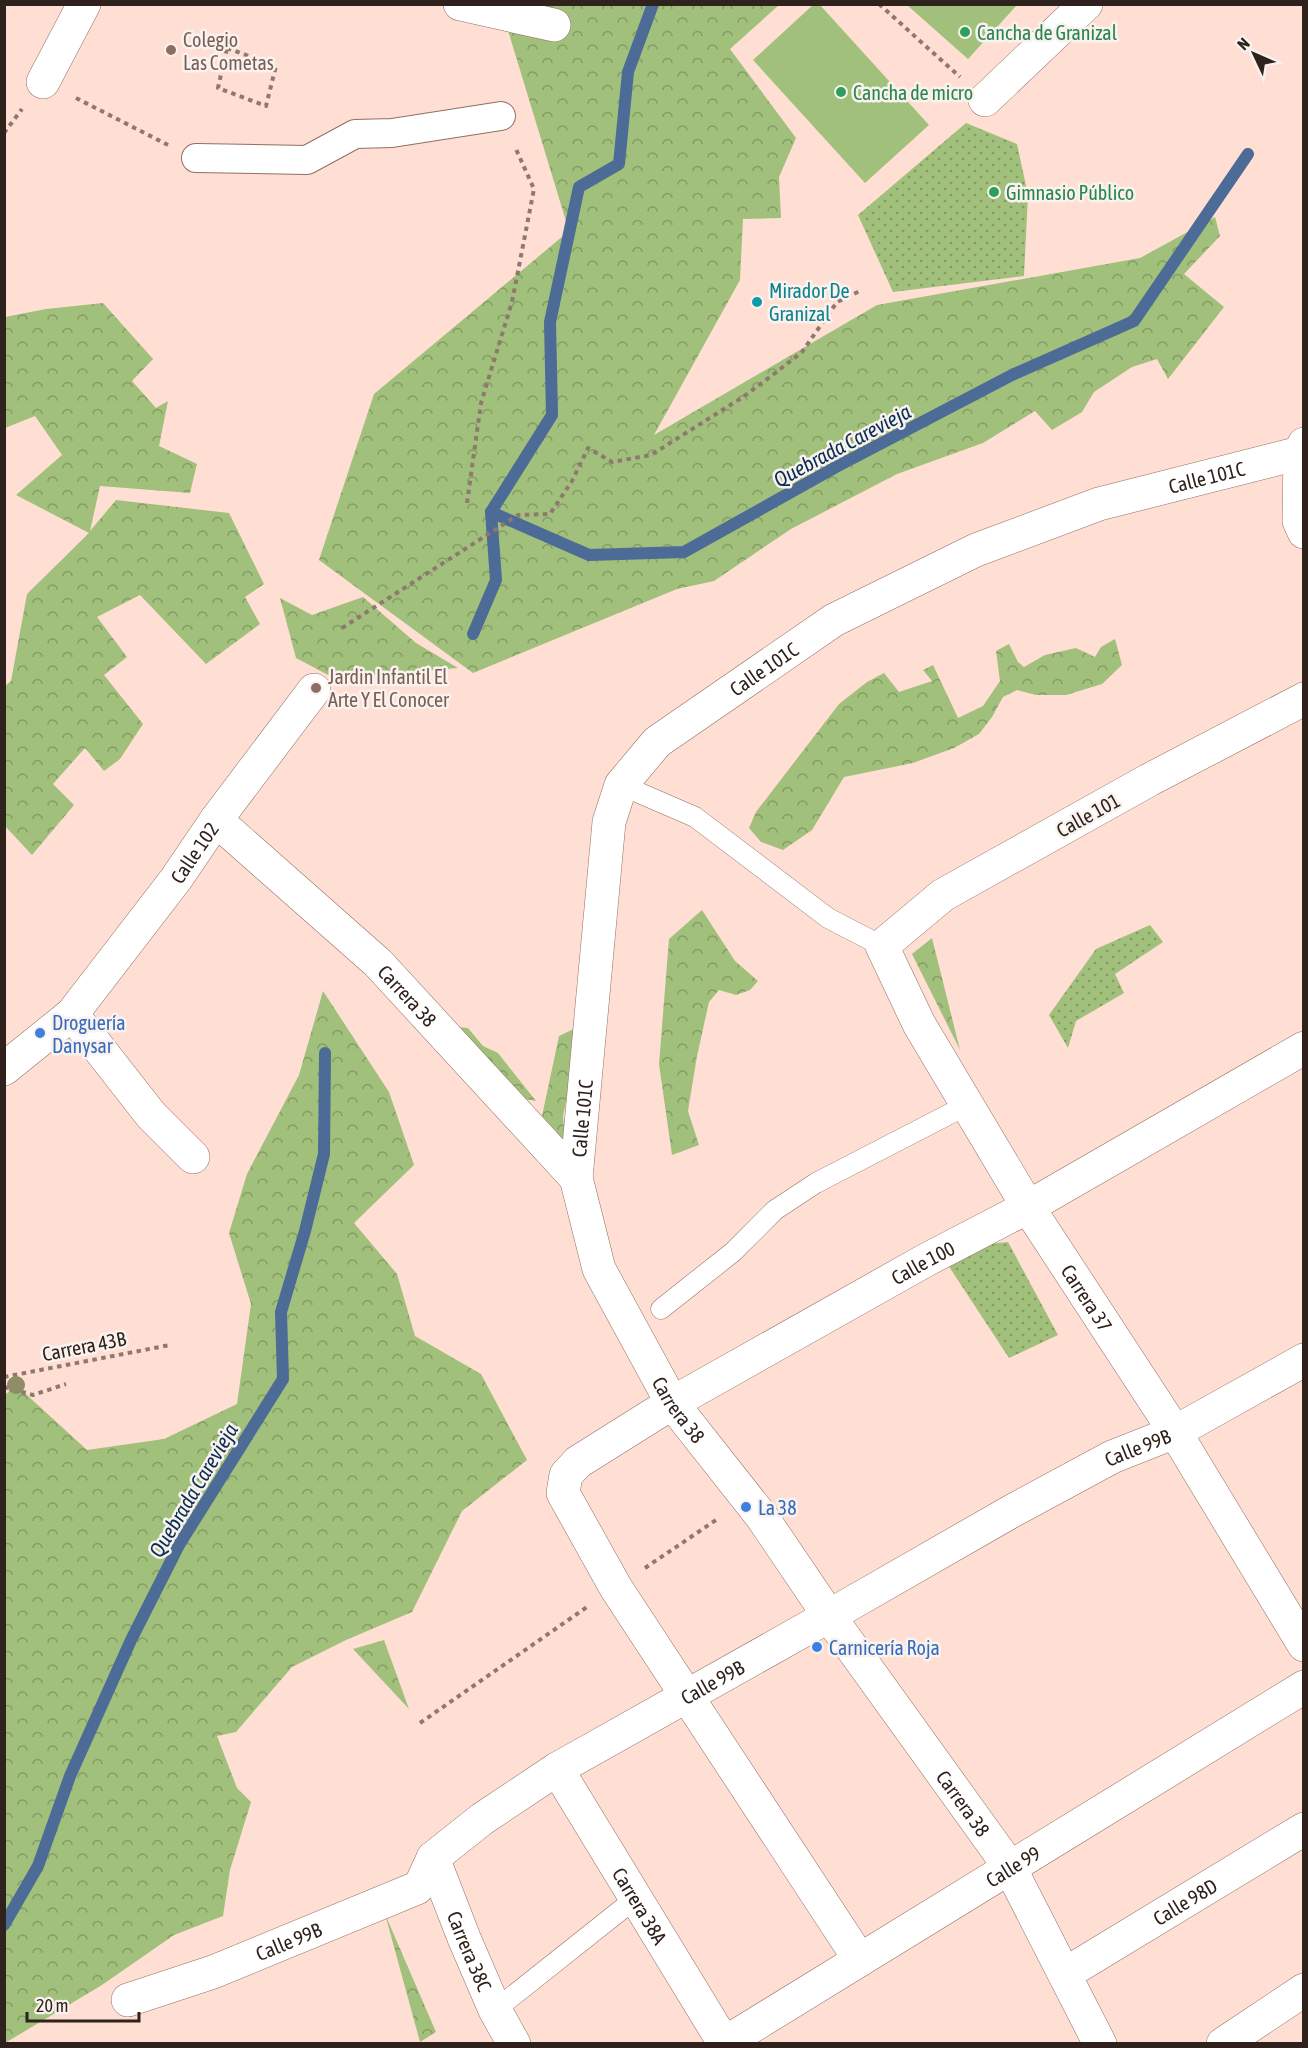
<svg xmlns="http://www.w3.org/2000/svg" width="1308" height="2048" viewBox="0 0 1308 2048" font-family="'Asap Condensed',sans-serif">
	<defs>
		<pattern id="grass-dots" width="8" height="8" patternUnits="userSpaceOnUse" patternTransform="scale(1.5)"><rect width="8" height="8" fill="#a1c07b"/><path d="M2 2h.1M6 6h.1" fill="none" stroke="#849c64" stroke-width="1.8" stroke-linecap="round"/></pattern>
		<pattern id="forest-crowns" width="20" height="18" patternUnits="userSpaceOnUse" patternTransform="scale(1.5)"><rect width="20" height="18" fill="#a1c07b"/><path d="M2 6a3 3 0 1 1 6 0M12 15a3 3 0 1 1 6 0" fill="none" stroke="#849c64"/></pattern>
	</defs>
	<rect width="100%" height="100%" fill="#ffdfd3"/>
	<g fill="url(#grass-dots)">
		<polygon points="966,123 1017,144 1028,195 1024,276 893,292 858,215"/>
		<polygon points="1150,925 1163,942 1115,974 1124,993 1076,1021 1068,1048 1049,1015 1096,949"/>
		<polygon points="1008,1242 1058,1335 1009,1358 948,1265 958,1247"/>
	</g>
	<g fill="url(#forest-crowns)">
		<polygon points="506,5 779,5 730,49 796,138 779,177 781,218 743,219 740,280 654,435 877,305 1140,258 1215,217 1220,236 1184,274 1224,307 1168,379 1157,359 1132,367 1094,392 1082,412 1052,430 1035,411 983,443 897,474 791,529 714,581 677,589 473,673 319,560 374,394 569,231 503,14"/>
		<polygon points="103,303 153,359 132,381 156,408 168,401 159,446 197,464 190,493 100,486 90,531 116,500 229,513 264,584 245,597 260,624 206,664 140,595 97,617 127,657 104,675 143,724 120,759 104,771 85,748 53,784 74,805 32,855 5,826 5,686 11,681 27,594 89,533 16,495 62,455 35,416 5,428 5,317 46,309"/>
		<polygon points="363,597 416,643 458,668 334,678 296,658 280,598 312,615"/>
		<polygon points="1115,639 1122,665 1102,684 1066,695 1036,695 1017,690 1003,697 992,717 979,734 954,748 913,763 844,777 812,830 783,850 761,842 749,828 756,812 839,704 867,682 884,673 899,692 932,681 923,670 933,665 958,718 983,706 1000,681 996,651 1009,644 1018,662 1024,667 1045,655 1076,648 1095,657 1101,647"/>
		<polygon points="702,910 735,961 758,981 750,990 736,995 719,990 709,1002 697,1056 688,1111 699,1145 672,1155 659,1064 669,939"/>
		<polygon points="932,938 960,1050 912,954"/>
		<polygon points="323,991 389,1092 414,1165 354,1223 397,1274 415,1336 481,1374 527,1460 462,1511 412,1612 346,1640 292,1667 236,1732 217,1736 237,1788 251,1802 230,1870 223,1916 174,1935 102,1985 5,2043 5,1395 16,1385 87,1450 164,1439 237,1404 251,1304 229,1233 247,1174 299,1075"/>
		<polygon points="580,1026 563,1117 567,1157 556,1147 556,1131 542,1116 559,1036"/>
		<polygon points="457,1027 468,1028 483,1046 498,1053 536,1101 513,1097"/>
		<polygon points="384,1640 409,1709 353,1649"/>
		<polygon points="385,1914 436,2032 420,2042"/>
	</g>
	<g fill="#a1c07b">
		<polygon points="814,4 820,5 929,125 865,183 753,60"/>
		<polygon points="907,5 1017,5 968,59"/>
	</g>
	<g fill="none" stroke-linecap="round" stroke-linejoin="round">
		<g stroke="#4c6b96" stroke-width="12">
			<polyline points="491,512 552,415 550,322 579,187 619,164 628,72 653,4"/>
			<polyline points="473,634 496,580 491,512 589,555 684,552 836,467 1012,375 1134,321 1248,154"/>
			<polyline points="4,1925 38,1866 70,1776 131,1640 179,1545 283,1379 281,1312 305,1231 324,1154 325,1053"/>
		</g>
		<defs>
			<g id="service">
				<polyline points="621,785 695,817 828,918 882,946"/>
				<polyline points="661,1309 733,1252 775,1210 816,1183 967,1105"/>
				<polyline points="495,2010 636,1898"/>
			</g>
			<polyline id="pedestrian" points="196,158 307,160 355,134 392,133 501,116"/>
			<g id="minor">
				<polyline points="460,4 554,25"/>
				<polyline points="43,82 84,4"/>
				<polyline points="985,100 1086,4"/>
				<polyline points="1304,444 1300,453 1299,521 1304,532"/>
				<path id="s1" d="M 1304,699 L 1149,780 L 943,895 L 882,946 L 919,1024 L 1028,1207 L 1175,1432 L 1304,1645"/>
				<path id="s2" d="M 216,820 L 378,963 L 576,1178 L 599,1269 L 672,1403 L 762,1517 L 829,1616 L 1009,1866 L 1100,2044"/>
				<polyline points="4,1069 72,1014"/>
				<path id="s3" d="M 193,1157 L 151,1115 L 72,1014 L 176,879 L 216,820 L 314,690"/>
				<path id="s4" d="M 576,1178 L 609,822 L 621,785 L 657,742 L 834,620 L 976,550 L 1099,504 L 1300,453"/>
				<path id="s5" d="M 557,1769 L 724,2043"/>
				<path id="s6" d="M 433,1858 L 464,1938 L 495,2010 L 514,2044"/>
				<path id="s7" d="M 860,1960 L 616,1588 L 563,1493 L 566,1475 L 578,1462 L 672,1403 L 926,1260 L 1028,1207 L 1304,1048"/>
				<path id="s8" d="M 1065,1974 L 1304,1829"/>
				<path id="s9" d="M 128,2000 L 213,1972 L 417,1888 L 422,1882 L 433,1858 L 482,1819 L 557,1769 L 829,1616 L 1012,1511 L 1112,1457 L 1175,1432 L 1304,1360"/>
				<path id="s10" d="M 723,2044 L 1304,1687"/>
				<polyline points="1223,2044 1304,1990"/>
			</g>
		</defs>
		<use href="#service" stroke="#926f62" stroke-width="21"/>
		<use href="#pedestrian" stroke="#926f62" stroke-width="30"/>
		<use href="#minor" stroke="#926f62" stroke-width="34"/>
		<g stroke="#8e786f" stroke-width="4" stroke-dasharray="4.5 4.5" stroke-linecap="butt">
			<polyline points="879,4 960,77"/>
			<polygon points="227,48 276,66 266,106 218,88"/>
			<polyline points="76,98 168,145"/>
			<polyline points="4,133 22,109"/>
			<polyline points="467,503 481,403 512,302 534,189 515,147"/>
			<polyline points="342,628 518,515 550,514 572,481 588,448 612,462 651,455 743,397 774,374 802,352 837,302 862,290"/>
			<polyline points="4,1377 170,1345"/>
			<polyline points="4,1387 33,1395 66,1384"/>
			<polyline points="645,1568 719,1518"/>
			<polyline points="420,1723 587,1607"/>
		</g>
		<use href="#service" stroke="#fff" stroke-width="20"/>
		<use href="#pedestrian" stroke="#fff" stroke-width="28"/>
		<use href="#minor" stroke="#fff" stroke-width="33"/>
	</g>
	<circle fill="#8f8c68" cx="16" cy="1385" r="9"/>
	<g fill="#2e9e5b" stroke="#faf2ef" stroke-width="2">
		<circle cx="965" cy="32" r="6"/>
		<circle cx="841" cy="92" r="6"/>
		<circle cx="994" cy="192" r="6"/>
	</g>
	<g fill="#8d6e63" stroke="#faf2ef" stroke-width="2">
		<circle cx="171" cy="50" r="6"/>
		<circle cx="316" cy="688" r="6"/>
	</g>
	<circle fill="#0f9aa8" stroke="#faf2ef" stroke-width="2" cx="757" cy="302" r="6"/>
	<g fill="#3f7fe0" stroke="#faf2ef" stroke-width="2">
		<circle cx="40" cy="1033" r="6"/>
		<circle cx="746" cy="1507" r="6"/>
		<circle cx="817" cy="1647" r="6"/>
	</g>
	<g text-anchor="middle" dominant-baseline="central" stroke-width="5" stroke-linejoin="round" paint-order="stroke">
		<g font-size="20" fill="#27864d" stroke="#faf2ef" text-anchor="start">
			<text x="977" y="32">Cancha de Granizal</text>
			<text x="853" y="92">Cancha de micro</text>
			<text x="1006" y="192">Gimnasio Público</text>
		</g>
		<g font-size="20" fill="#785e54" stroke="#faf2ef" text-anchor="start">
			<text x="183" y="39">Colegio<tspan x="183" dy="23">Las Cometas</tspan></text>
			<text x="328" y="676">Jardin Infantil El<tspan x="328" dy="23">Arte Y El Conocer</tspan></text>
		</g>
		<g font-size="20" fill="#0d838f" stroke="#faf2ef" text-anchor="start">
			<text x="769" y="290">Mirador De<tspan x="769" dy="23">Granizal</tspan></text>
		</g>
		<g font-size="20" fill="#2f211b" stroke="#faf2ef">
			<text stroke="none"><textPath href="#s4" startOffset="1068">Calle 101C</textPath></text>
			<text stroke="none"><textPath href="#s4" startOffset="582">Calle 101C</textPath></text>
			<text transform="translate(1088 815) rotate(-29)">Calle 101</text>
			<text stroke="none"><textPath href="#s3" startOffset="390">Calle 102</textPath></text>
			<text stroke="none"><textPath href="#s2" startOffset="260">Carrera 38</textPath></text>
			<text stroke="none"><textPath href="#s4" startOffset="60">Calle 101C</textPath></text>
			<text stroke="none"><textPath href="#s7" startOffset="988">Calle 100</textPath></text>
			<text stroke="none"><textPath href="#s1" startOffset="898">Carrera 37</textPath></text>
			<text transform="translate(84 1346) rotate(-11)">Carrera 43B</text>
			<text stroke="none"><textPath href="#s2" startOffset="764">Carrera 38</textPath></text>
			<text stroke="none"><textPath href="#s9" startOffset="1161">Calle 99B</textPath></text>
			<text stroke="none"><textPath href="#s9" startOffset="675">Calle 99B</textPath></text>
			<text stroke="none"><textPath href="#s2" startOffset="1250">Carrera 38</textPath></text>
			<text stroke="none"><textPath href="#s10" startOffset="340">Calle 99</textPath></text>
			<text stroke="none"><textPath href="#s8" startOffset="140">Calle 98D</textPath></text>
			<text stroke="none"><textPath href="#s5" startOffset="160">Carrera 38A</textPath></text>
			<text stroke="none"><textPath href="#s9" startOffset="171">Calle 99B</textPath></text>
			<text stroke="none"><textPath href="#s6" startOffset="100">Carrera 38C</textPath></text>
		</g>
		<g font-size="20" fill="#366cbe" stroke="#faf2ef" text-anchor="start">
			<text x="52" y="1022">Droguería<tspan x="52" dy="23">Danysar</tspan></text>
			<text x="758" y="1507">La 38</text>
			<text x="829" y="1647">Carnicería Roja</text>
		</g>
		<g font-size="21" font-style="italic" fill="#082d55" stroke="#faf2ef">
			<text transform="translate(842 445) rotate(-28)">Quebrada Carevieja</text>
			<text transform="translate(193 1490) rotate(-59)">Quebrada Carevieja</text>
		</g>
	</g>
	<rect width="1308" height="2048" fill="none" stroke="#2f211b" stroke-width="12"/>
	<g transform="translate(1254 54) rotate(314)" stroke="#faf2ef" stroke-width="4.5" paint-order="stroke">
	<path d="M0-4.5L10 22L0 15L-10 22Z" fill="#2f211b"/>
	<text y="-9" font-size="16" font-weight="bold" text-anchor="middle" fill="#2f211b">N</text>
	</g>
	<path d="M27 2012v9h112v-9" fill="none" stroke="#2f211b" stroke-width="3"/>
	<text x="36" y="2012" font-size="18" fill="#2f211b" stroke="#faf2ef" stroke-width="4.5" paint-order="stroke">20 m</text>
</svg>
